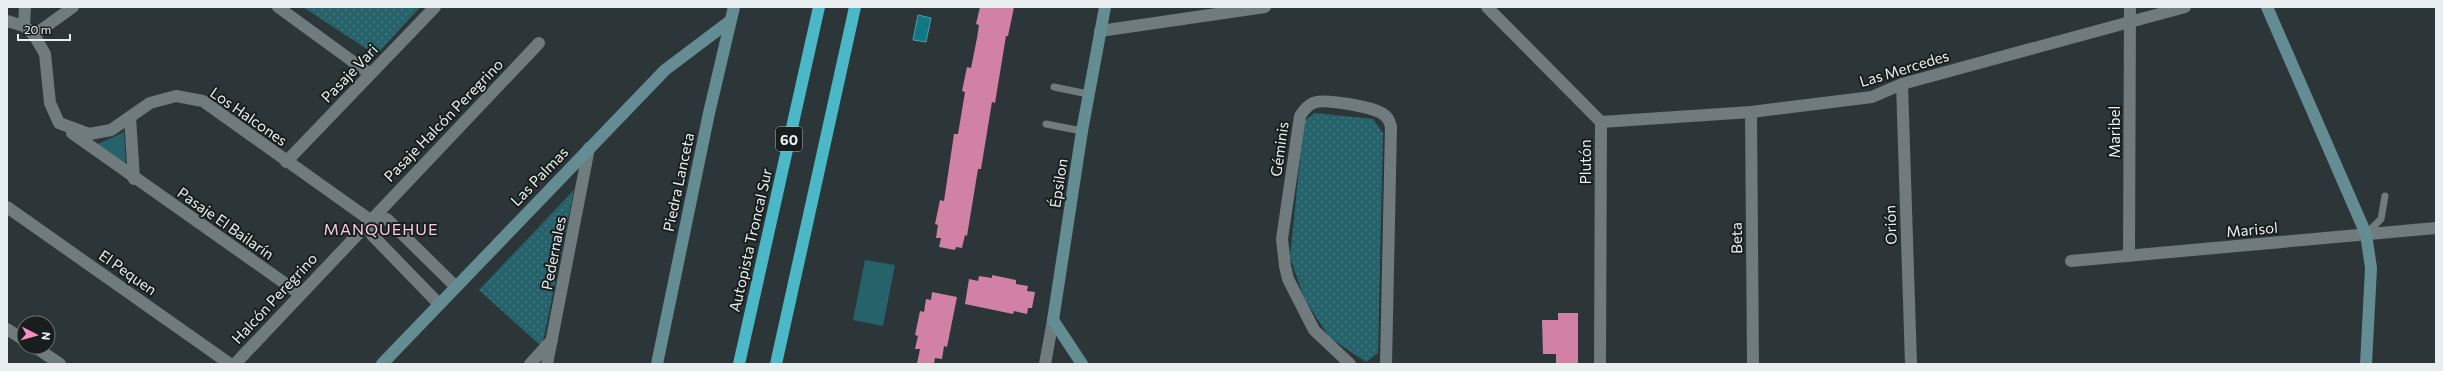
<svg xmlns="http://www.w3.org/2000/svg" width="2443" height="371" viewBox="0 0 2443 371" font-family="Commissioner,sans-serif">
	<defs>
		<pattern id="park-dots" width="8" height="8" patternUnits="userSpaceOnUse"><rect width="8" height="8" fill="#26626a"/><path d="M2 2h.1M6 6h.1" fill="none" stroke="#467980" stroke-width="1.8" stroke-linecap="round"/></pattern>
		<pattern id="water-ripples" width="26" height="14" patternUnits="userSpaceOnUse"><rect width="26" height="14" fill="#0f7985"/><path d="M2 4q2-2 4 0t4 0M15 11q2-2 4 0t4 0" fill="none" stroke="#2a6066"/></pattern>
	</defs>
	<rect width="100%" height="100%" fill="#2c3638"/>
	<g fill="#26626a">
		<polygon points="124,132 126,167 96,145"/>
		<polygon points="865,260 895,265 883,326 853,320"/>
	</g>
	<g fill="url(#park-dots)">
		<polygon points="303,7 420,7 376,55"/>
		<polygon points="1315,113 1373,119 1383,133 1378,353 1366,362 1329,337 1304,298 1290,257 1304,121"/>
		<polygon points="574,190 542,347 479,290"/>
	</g>
	<polygon fill="url(#water-ripples)" stroke="#509ca5" points="918,15 931,18 926,42 913,40"/>
	<g fill="#d180a6">
		<polygon points="980,7 1014,7 1008,36 1006,36 995,103 992,102 981,169 978,169 967,236 965,235 962,248 956,247 955,250 939,247 941,238 936,238 938,225 935,224 940,200 944,201 954,134 958,134 965,92 962,91 967,67 971,68 977,38 979,25 976,24"/>
		<polygon points="992,275 1016,280 1016,284 1028,286 1027,291 1035,292 1032,308 1028,308 1027,314 1014,311 1013,314 965,304 969,279 978,281 979,276 992,278"/>
		<polygon points="932,292 957,297 947,347 944,346 942,359 935,358 934,364 917,364 920,349 915,349 918,336 915,335 920,311 924,312 926,299 931,300"/>
		<polygon points="1558,313 1578,313 1578,364 1556,364 1556,354 1543,354 1542,320 1558,320"/>
	</g>
	<g fill="none" stroke-linecap="round" stroke-linejoin="round">
		<g stroke="#6f7b7d" stroke-width="7">
			<polyline points="1054,87 1088,94"/>
			<polyline points="1046,124 1082,131"/>
			<polyline points="2367,233 2381,219 2385,196"/>
		</g>
		<g stroke="#6f7b7d" stroke-width="12">
			<polyline points="278,7 370,74"/>
			<polyline points="1487,7 1601,122 1600,364"/>
			<polyline points="7,21 24,26 34,35 45,54 50,103 59,123 89,134 111,130 150,103 176,96 203,101 370,220 387,219 456,287"/>
			<polyline points="24,26 25,7"/>
			<polyline points="1100,31 1265,7"/>
			<polyline points="34,35 73,7"/>
			<polyline points="1902,84 1911,364"/>
			<polyline points="1751,112 1753,364"/>
			<polyline points="130,117 134,179"/>
			<polyline points="1601,122 1751,112 1872,97 1902,84 2185,7"/>
			<polyline points="72,133 300,294"/>
			<polyline points="286,162 435,7"/>
			<polyline points="7,207 230,364"/>
			<polyline points="370,220 372,235 439,304"/>
			<polyline points="2129,256 2130,7"/>
			<polyline points="2071,261 2436,228"/>
			<polyline points="7,329 24,340"/>
			<polyline points="35,347 60,364"/>
			<polyline points="235,364 539,43"/>
			<polyline points="530,364 552,340"/>
			<polyline points="547,364 589,148"/>
			<polyline points="1045,364 1053,320"/>
			<path d="M 1350,364 L 1314,330 L 1288,279 L 1285,266 L 1282,239 L 1300,116 C 1303,111 1307,106 1313,103 C 1324,98 1373,107 1383,114 C 1388,117 1390,122 1391,127 L 1386,364"/>
		</g>
		<g stroke="#648d93" stroke-width="12">
			<polyline points="2267,7 2366,234 2371,268 2366,364"/>
			<polyline points="382,364 665,70 730,21"/>
			<polyline points="657,364 709,113 734,7"/>
			<polyline points="1082,364 1053,320 1082,131 1105,7"/>
		</g>
		<g stroke="#4ab8c6" stroke-width="12">
			<polyline points="739,364 819,7"/>
			<polyline points="776,364 855,7"/>
		</g>
	</g>
	<g text-anchor="middle" dominant-baseline="central" stroke-width="4" stroke-linejoin="round" paint-order="stroke">
		<rect fill="#181d1d" stroke="#aab0b1" stroke-width="1" x="776" y="127" width="26" height="24" rx="3"/>
		<g font-size="14" font-weight="bold" fill="#e9eff0">
			<text x="789" y="139">60</text>
		</g>
		<g font-size="15" fill="#e9eff0" stroke="#181d1d">
			<text transform="translate(1904 68) rotate(-17)">Las Mercedes</text>
			<text transform="translate(349 73) rotate(-46)">Pasaje Vari</text>
			<text transform="translate(249 116) rotate(35)">Los Halcones</text>
			<text transform="translate(443 120) rotate(-46)">Pasaje Halcón Peregrino</text>
			<text transform="translate(2114 132) rotate(-90)">Maribel</text>
			<text transform="translate(1279 149) rotate(-82)">Géminis</text>
			<text transform="translate(1585 162) rotate(-90)">Plutón</text>
			<text transform="translate(539 176) rotate(-46)">Las Palmas</text>
			<text transform="translate(678 182) rotate(-78)">Piedra Lanceta</text>
			<text transform="translate(1058 183) rotate(-81)">Épsilon</text>
			<text transform="translate(226 223) rotate(35)">Pasaje El Bailarín</text>
			<text transform="translate(1890 225) rotate(-92)">Orión</text>
			<text transform="translate(2252 229) rotate(-5)">Marisol</text>
			<text transform="translate(1736 238) rotate(-91)">Beta</text>
			<text transform="translate(750 240) rotate(-77)">Autopista Troncal Sur</text>
			<text transform="translate(553 253) rotate(-79)">Pedernales</text>
			<text transform="translate(128 272) rotate(35)">El Pequen</text>
			<text transform="translate(274 298) rotate(-47)">Halcón Peregrino</text>
		</g>
		<g font-size="16" letter-spacing="1" fill="#fbcadf" stroke="#181d1d">
			<text x="381" y="228">MANQUEHUE</text>
		</g>
	</g>
	<rect width="2443" height="371" fill="none" stroke="#e9eff0" stroke-width="16"/>
	<g transform="translate(36 335) rotate(96)"><circle r="19" fill="#181d1d" stroke="#6c7171"/>
	<path d="M0-3L7 15L0 10L-7 15Z" fill="#fc8fc2"/>
	<text y="-6" font-size="11" font-weight="bold" text-anchor="middle" fill="#e9eff0">N</text>
	</g>
	<path d="M18 34v6h52v-6" fill="none" stroke="#e9eff0" stroke-width="2"/>
	<text x="24" y="34" font-size="12" fill="#e9eff0" stroke="#181d1d" stroke-width="3" paint-order="stroke">20 m</text>
</svg>
